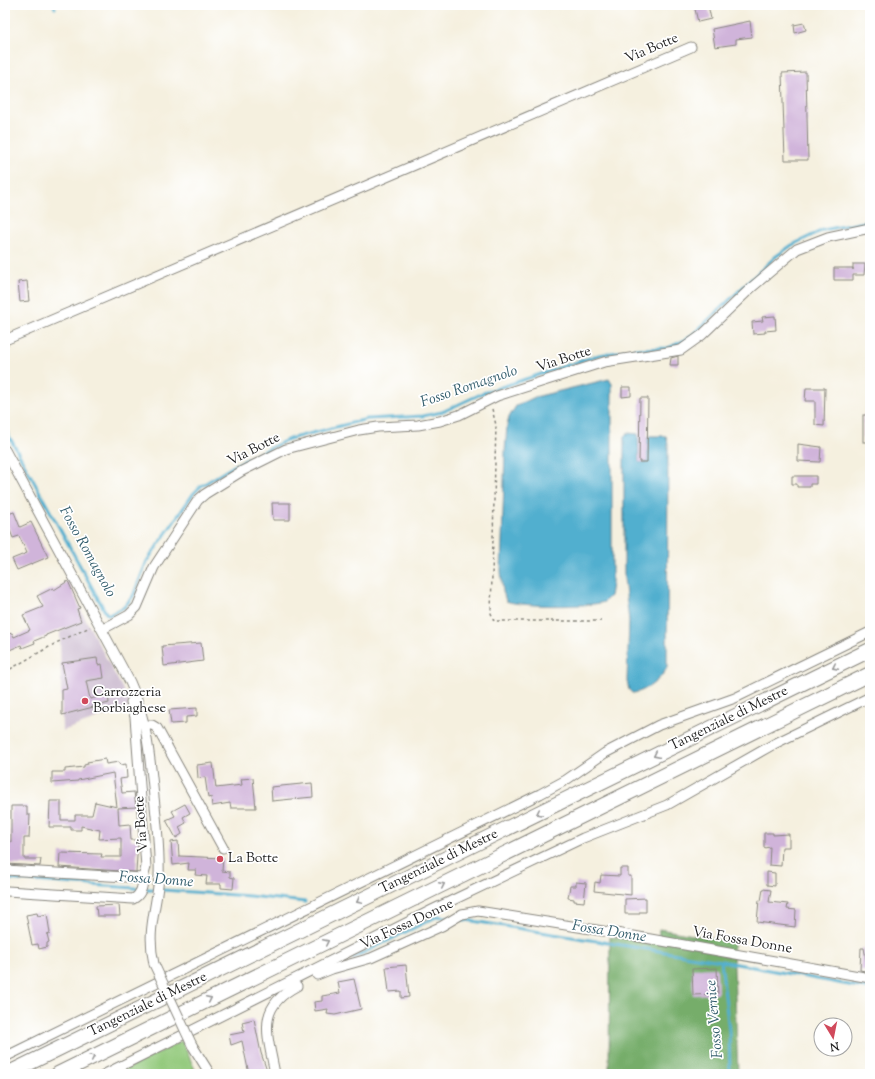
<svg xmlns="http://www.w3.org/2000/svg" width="875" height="1079" viewBox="0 0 875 1079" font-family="'Sorts Mill Goudy',serif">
	<rect width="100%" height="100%" fill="#fff"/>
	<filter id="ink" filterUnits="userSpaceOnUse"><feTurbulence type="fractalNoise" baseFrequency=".025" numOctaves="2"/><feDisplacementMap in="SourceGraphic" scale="8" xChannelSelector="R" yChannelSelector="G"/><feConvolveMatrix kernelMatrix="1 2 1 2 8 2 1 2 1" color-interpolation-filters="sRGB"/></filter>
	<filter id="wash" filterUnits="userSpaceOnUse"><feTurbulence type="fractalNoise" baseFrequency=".012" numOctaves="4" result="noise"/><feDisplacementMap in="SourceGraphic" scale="16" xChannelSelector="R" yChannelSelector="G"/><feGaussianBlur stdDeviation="0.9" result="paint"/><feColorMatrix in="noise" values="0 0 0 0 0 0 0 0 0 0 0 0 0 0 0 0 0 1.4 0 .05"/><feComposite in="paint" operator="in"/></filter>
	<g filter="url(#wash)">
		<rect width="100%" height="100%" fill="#f5f0df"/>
		<polygon fill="#cebed1" points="79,607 128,699 129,707 62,731 60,632 65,629"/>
		<polygon fill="#93c97b" stroke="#58724c" points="182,1041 197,1074 116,1074"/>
		<polygon fill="#76ad6b" stroke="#496444" points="659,929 733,942 738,1074 609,1074 610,937 658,942"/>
		<g fill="#51afcf" stroke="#366676">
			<path d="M 609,379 L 612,384 L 612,584 L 610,596 L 604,602 C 589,607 521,607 506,601 L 503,591 L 501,571 L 505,452 L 507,426 L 509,417 L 516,406 L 535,397 Z"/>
			<path d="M 627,433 L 638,434 L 639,462 L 647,462 L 647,441 L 649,436 L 666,436 L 668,444 L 667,667 C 663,678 644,693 632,693 L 629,690 L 627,681 L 629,621 L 624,578 L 624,437 Z"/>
		</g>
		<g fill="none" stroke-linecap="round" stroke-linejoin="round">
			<g stroke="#51afcf" stroke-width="3">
				<polyline points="54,5 55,8"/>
				<polyline points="5,429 106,613 109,615 124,607 133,596 147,561 193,494 201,486 237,464 289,439 367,419 423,416 442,412 483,393 599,355 637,349 668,348 689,338 775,257 792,245 823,230 870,221"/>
				<polyline points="5,879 249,896 305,902"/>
				<polyline points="460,919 721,961 870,989"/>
				<polyline points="353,958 438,916 450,918"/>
				<polyline points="721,961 729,1031 730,1074"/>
			</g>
		</g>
		<g id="blocks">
			<g fill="#d0b4da">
				<polygon points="694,5 708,5 711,19 698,22"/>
				<polygon points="750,21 752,37 736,39 736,44 715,47 712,29"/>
				<polygon points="804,23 806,30 795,33 794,25"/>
				<polygon points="806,72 808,160 785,160 782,73"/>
				<polygon points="853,264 865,264 864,275 853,275 853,280 834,280 834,268 853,268 853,270"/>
				<polygon points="27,281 29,301 20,302 18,282"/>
				<polygon points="775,316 776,330 765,331 765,333 753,334 752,322 763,321 762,317"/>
				<polygon points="678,356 678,365 670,365 671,358"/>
				<polygon points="622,387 631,387 631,396 622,397"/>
				<polygon points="806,388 825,388 824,426 815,425 815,401 805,401"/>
				<polygon points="640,398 648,398 647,462 639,462"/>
				<rect x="863" y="415" width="7" height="27"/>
				<polygon points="798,444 821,447 820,462 798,461"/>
				<polygon points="792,476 816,476 816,484 810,484 810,487 797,487 797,484 792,484"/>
				<polygon points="272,503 290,503 290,520 273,520"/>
				<polygon points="14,512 20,527 31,522 48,557 17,570 12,559 27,553 19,536 13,538 5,518 5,515"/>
				<polygon points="68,581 80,608 77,609 81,621 46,635 46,636 34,641 35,643 22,648 21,645 5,652 5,635 12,633 14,637 30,630 23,615 43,607 37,596 53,588 54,590"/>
				<polygon points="201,643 203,661 164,666 162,646"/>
				<polygon points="97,658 98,665 102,664 104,678 86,681 90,699 108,695 109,703 62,715 62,690 67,689 62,663"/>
				<polygon points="197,708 197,716 186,717 186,723 171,724 169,710"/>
				<polygon points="105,759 106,764 119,762 120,765 126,764 127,778 120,779 122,793 134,792 136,807 118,808 119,825 130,824 131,840 138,840 136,872 59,867 60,853 102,854 101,857 121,857 121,838 99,839 100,830 81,826 81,830 71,830 71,827 49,827 50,801 61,801 61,820 75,820 75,815 92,815 95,802 117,807 113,773 78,780 78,781 52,783 52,772 65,772 65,769 84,767 84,765 88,764 87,762"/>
				<polygon points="213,763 216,788 242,785 241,779 253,778 256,808 231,808 230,803 212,806 211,797 208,798 205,777 198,778 197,765"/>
				<polygon points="312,783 313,797 272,801 271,787"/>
				<polygon points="185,804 190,813 183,817 186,823 179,827 182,834 176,838 166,820 175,816 172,811"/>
				<polygon points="11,806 27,806 27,815 30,815 29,838 24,838 24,859 41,859 40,866 6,864 7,842 11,842"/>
				<polygon points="764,833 773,833 773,835 789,834 789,847 782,847 781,866 769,865 770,847 764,848"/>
				<polygon points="178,841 179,856 223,858 222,871 230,872 230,877 234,878 233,889 221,888 221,884 206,884 207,876 195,875 196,870 188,870 189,863 173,865 171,842"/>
				<polygon points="620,868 628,868 628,876 631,876 631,895 594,891 595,882 600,883 601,875 620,876"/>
				<polygon points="767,872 775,873 775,886 767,885"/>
				<polygon points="576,882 586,883 584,902 574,901 574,899 568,898 570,886 576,886"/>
				<polygon points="763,889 771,890 769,902 788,904 787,909 796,910 795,927 757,922 759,900 761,901"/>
				<polygon points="646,898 646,912 639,912 639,914 625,914 625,899"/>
				<polygon points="119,905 120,916 97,916 96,906"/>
				<polygon points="37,913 38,916 47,914 50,933 47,934 49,942 47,943 47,947 39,949 38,944 32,945 26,915"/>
				<polygon points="861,948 864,948 867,964 870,964 870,972 860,970"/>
				<polygon points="406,965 409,997 401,998 401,991 389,992 386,967"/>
				<polygon points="717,968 718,994 693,995 692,969"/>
				<polygon points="354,979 361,1009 335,1015 327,1014 328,1009 315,1011 314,1002 322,1001 322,996 340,993 338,982"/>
				<polygon points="254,1019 261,1053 268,1074 249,1074 242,1041 231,1045 229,1035 244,1032 242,1022"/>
			</g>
		</g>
	</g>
	<g filter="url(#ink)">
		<use href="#blocks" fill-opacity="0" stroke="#88867e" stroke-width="1"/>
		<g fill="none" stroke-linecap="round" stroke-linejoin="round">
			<defs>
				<g id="minor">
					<polyline points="5,340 691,47"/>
					<path d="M 5,450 L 130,682 C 147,719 150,757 154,797 C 157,823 160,850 159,876 C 157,909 146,929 154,964"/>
					<polyline points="103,629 129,615 137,607 154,567 198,500 205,494 242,471 286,449 359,430 378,427 418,425 440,421 459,415 497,396 604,362 681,350 702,335 751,288 797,249 828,237 870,228"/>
					<polyline points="146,725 152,725 157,728 223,848"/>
					<polyline points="5,870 143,878 146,867 135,717 131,702 137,696"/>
					<path d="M 7,891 L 133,899 C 141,895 143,887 143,878"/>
					<polyline points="317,975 332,969 371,958 442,926 462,914 478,911 628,935 870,978"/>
					<polyline points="192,1045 210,1074"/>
					<polyline points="5,1057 540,794 566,780 605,753 659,725 735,698 870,632"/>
					<polyline points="105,1074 432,910 583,838 667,805 774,744 870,697"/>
					<path d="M 275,1074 C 268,1035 255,1008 297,986"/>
				</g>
				<g id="highway">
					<polyline points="7,1074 870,650"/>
					<polyline points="58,1074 870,674"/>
				</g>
			</defs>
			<use href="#minor" stroke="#88867e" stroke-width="11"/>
			<use href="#highway" stroke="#88867e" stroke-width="16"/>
			<g stroke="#88867e" stroke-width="1.5" stroke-dasharray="3 3" stroke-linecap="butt">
				<polyline points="492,409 496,425 491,613 494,621 601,621"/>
				<polyline points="5,672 56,643 90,627"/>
			</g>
			<use href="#minor" stroke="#fff" stroke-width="9"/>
			<use href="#highway" stroke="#fff" stroke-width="14"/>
			<defs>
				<polyline id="minor-bridge" points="154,964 192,1045"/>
			</defs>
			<use href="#minor-bridge" stroke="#88867e" stroke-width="11" stroke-linecap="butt"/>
			<use href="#minor-bridge" stroke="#fff" stroke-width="9"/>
		</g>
		<defs><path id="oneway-chevron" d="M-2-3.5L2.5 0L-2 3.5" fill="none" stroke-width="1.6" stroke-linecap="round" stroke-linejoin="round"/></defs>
		<g stroke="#999">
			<use href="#oneway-chevron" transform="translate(835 667) rotate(154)"/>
			<use href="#oneway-chevron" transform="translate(656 755) rotate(154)"/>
			<use href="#oneway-chevron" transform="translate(539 813) rotate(154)"/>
			<use href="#oneway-chevron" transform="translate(442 885) rotate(-26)"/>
			<use href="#oneway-chevron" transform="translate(359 901) rotate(154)"/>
			<use href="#oneway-chevron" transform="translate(326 942) rotate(-26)"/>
			<use href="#oneway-chevron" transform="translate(209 999) rotate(-26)"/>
			<use href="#oneway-chevron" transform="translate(92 1057) rotate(-26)"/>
		</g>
	</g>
	<g fill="#d1495b" stroke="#fff" stroke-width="1.5">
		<circle cx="85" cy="701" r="4"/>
		<circle cx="220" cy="859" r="4"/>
	</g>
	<g text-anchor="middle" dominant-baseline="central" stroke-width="3.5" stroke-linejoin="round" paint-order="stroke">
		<g font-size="14" fill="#1c1c1c" stroke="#fff">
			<text transform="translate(652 49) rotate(-23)">Via Botte</text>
			<text transform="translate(564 360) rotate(-18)">Via Botte</text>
			<text transform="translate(254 450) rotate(-27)">Via Botte</text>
			<text transform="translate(729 719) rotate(-26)">Tangenziale di Mestre</text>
			<text transform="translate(142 824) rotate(-94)">Via Botte</text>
			<text transform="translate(439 862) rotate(-26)">Tangenziale di Mestre</text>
			<text transform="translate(407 925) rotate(-25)">Via Fossa Donne</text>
			<text transform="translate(742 941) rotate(10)">Via Fossa Donne</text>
			<text transform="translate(148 1005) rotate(-26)">Tangenziale di Mestre</text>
		</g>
		<g font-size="14" fill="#1c1c1c" stroke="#fff" text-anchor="start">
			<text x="93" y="693">Carrozzeria<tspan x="93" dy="16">Borbiaghese</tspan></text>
			<text x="228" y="859">La Botte</text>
		</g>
		<g font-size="15" font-style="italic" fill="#345e6d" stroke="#fff">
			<text transform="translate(469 387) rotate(-19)">Fosso Romagnolo</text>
			<text transform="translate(87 552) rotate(61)">Fosso Romagnolo</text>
			<text transform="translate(156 880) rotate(4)">Fossa Donne</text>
			<text transform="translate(609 932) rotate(9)">Fossa Donne</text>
			<text transform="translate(715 1019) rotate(-95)">Fosso Vernice</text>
		</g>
	</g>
	<rect width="875" height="1079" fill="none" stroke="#fff" stroke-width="20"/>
	<g transform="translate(833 1037) rotate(170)"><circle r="19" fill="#ffffff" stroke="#a4a4a4"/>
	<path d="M0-3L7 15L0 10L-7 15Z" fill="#d1495b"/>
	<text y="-6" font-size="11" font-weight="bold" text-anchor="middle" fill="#1c1c1c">N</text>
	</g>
</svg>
